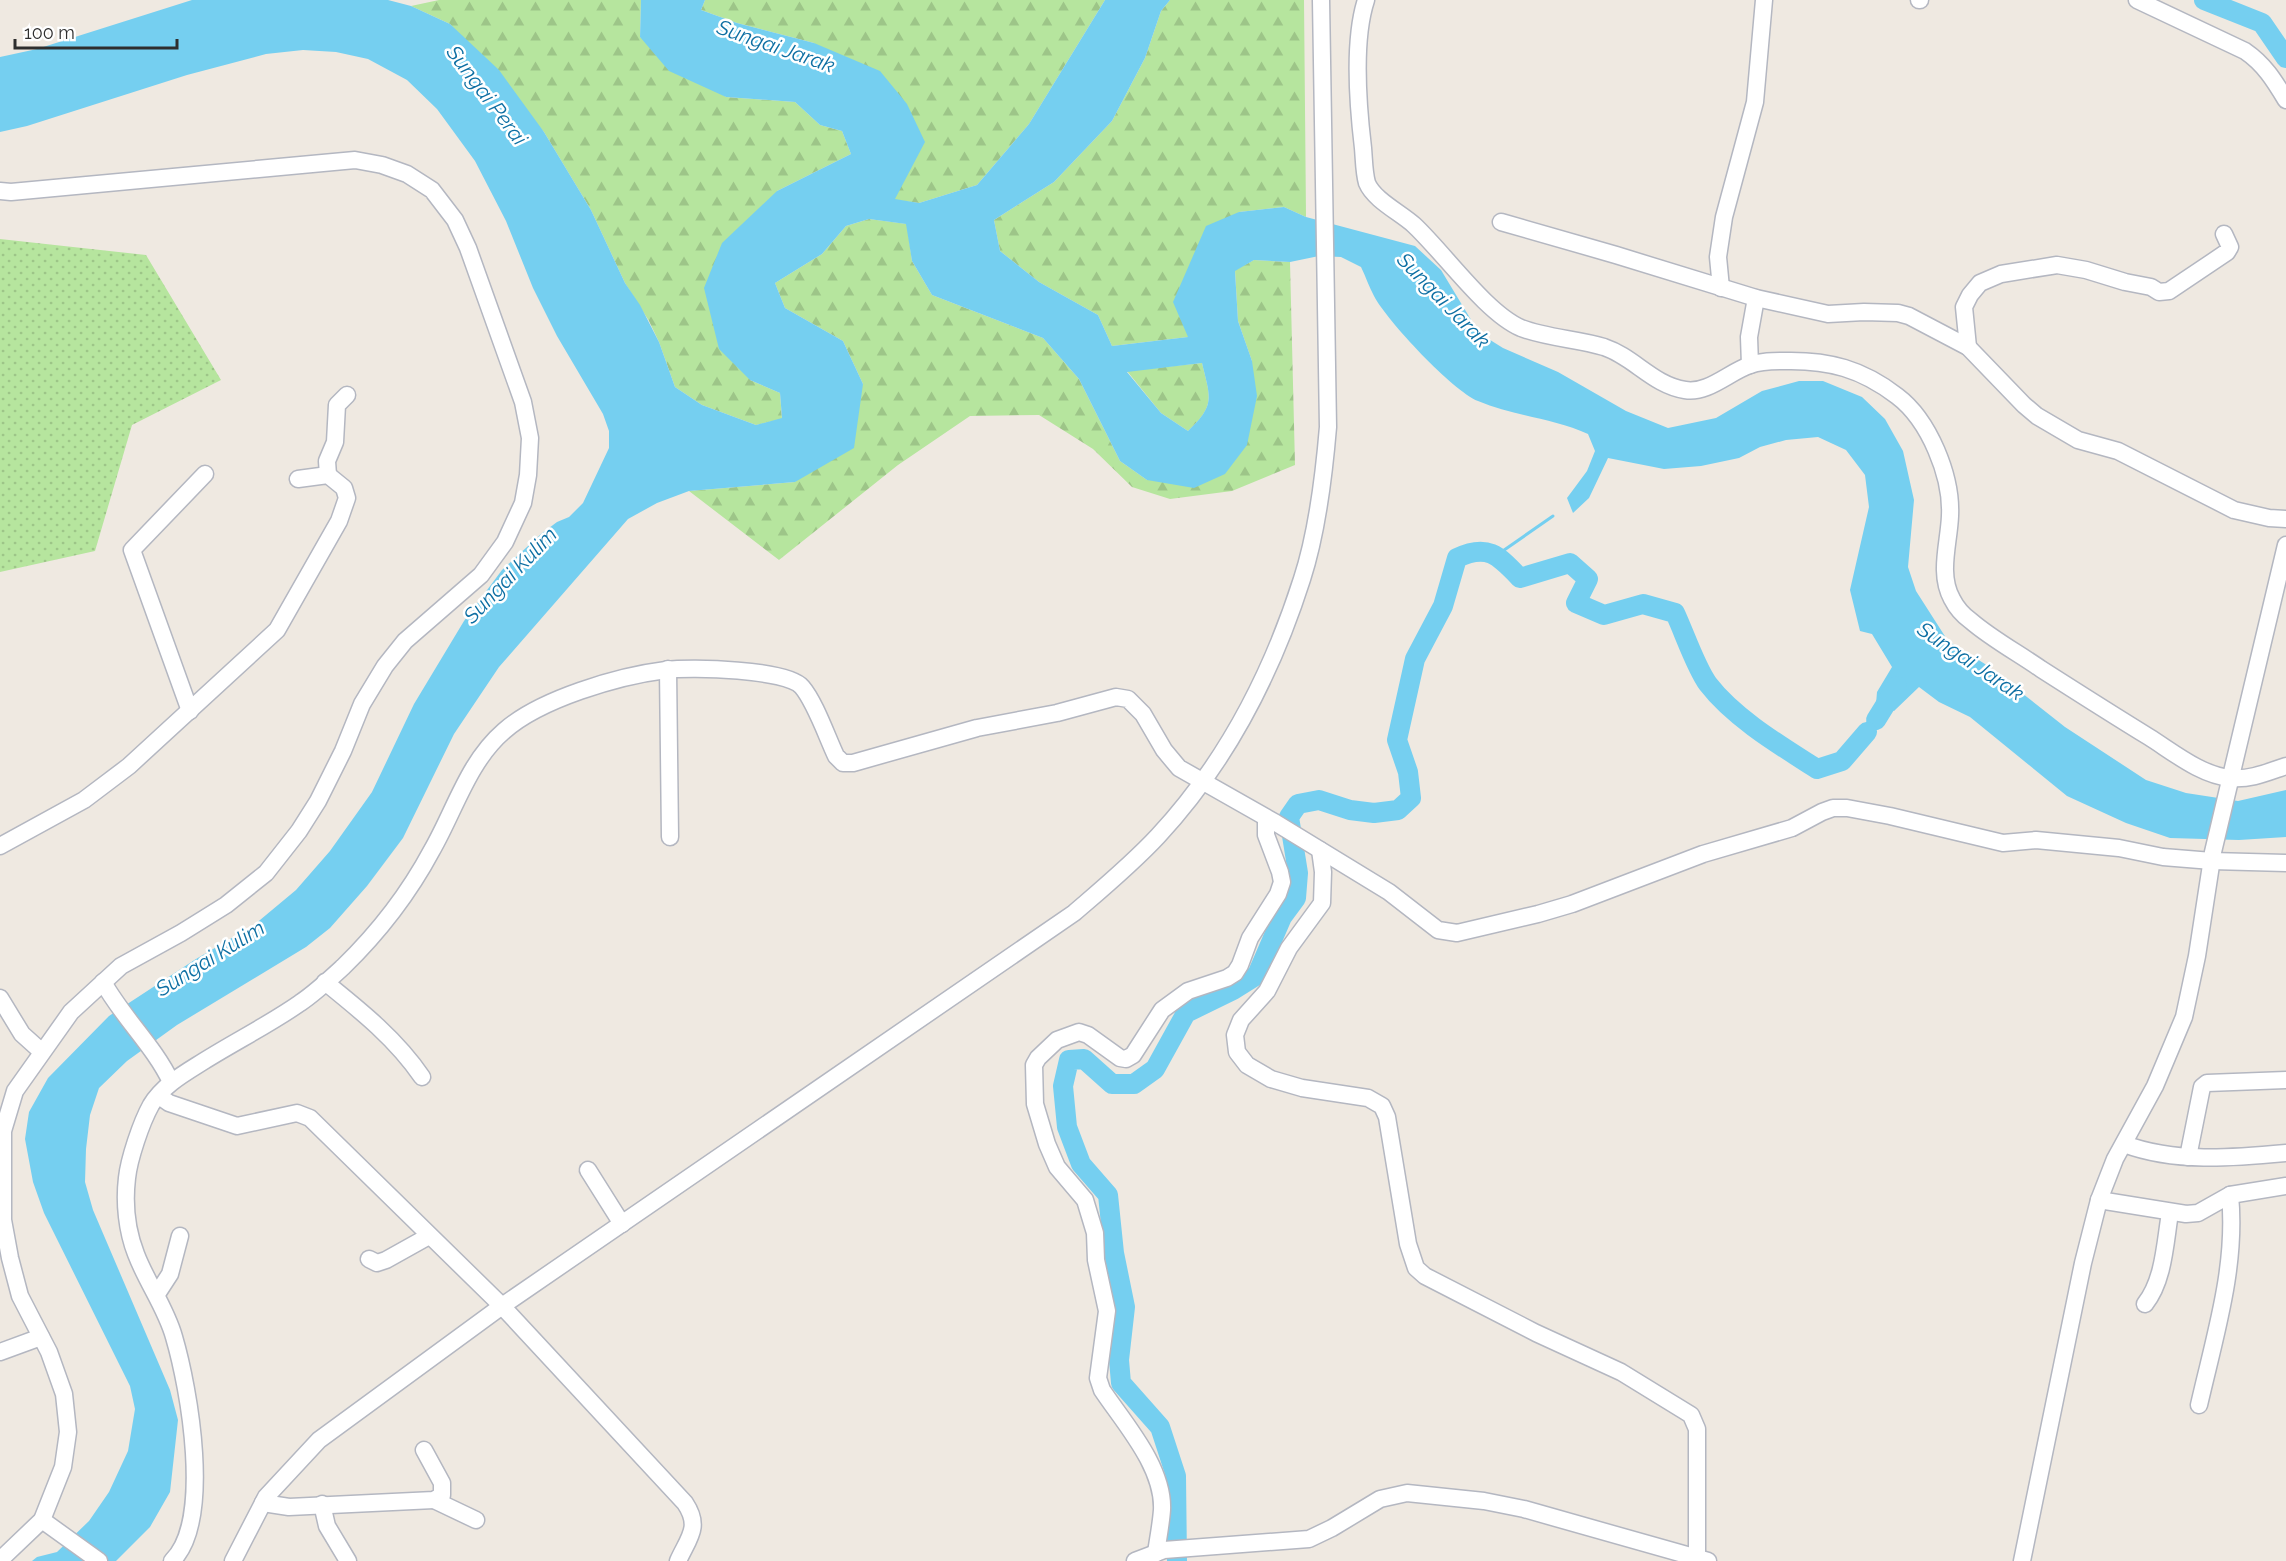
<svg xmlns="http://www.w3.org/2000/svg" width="2286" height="1561" viewBox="0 0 2286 1561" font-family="Raleway,sans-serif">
	<defs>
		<pattern id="grass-dots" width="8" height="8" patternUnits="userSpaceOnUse" patternTransform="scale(1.5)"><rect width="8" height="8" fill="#b6e59e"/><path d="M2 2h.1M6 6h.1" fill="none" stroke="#9dc588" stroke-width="1.8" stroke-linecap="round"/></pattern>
		<pattern id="forest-firs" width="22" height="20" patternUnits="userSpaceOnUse" patternTransform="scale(1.5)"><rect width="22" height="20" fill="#b6e59e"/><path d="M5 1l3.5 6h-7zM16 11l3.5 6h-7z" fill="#9dc588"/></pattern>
	</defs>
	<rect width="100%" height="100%" fill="#efe9e1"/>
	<polygon fill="url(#grass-dots)" points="0,239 146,255 221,380 132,425 95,551 0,572"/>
	<g fill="url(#forest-firs)">
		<polygon points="439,0 641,0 640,37 726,97 795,102 820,125 842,131 851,154 777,191 750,380 780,393 782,419 756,425 702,405 675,387 659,342 649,321 625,283 591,210 544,132 450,24 411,6"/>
		<polygon points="705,0 1105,0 1029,124 977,185 919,203 895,200 814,43 737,23 701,10"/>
		<polygon points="1170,0 1304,0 1306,217 1284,207 1239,212 1188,337 1112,346 1098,315 1039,282 1000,251 994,220 1054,182 1112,121 1145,58 1161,11"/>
		<polygon points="869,219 907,224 912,261 932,295 1043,338 1079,379 1120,461 1147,480 1252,361 1238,321 1235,270 1254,260 1290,262 1295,465 1232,491 1170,499 1132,487 1093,449 1039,415 970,416 898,465 779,560 689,491 795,482 863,384 843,341 785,308 775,283 822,254 846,226"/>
		<path d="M 1202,363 C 1210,397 1216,405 1188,431 L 1161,413 L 1127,371 Z"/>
	</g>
	<path fill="#75cff0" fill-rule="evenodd" d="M 192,0 L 388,0 L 411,6 L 450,24 L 499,70 L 544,132 L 591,210 L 625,283 L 640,305 L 659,342 L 675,387 L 702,405 L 756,425 L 782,418 L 780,393 L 750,380 L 719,349 L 704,288 L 722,243 L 777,191 L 851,154 L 842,131 L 820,125 L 795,102 L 726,97 L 669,71 L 640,37 L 641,0 L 705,0 L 701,10 L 737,23 L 814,43 L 880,71 L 907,104 L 925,142 L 895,199 L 919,203 L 977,185 L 1029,124 L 1105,0 L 1170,0 L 1161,11 L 1145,58 L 1112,121 L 1054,182 L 994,220 L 1000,251 L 1039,282 L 1098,315 L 1112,346 L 1188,337 L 1173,302 L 1206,226 L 1239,212 L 1284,207 L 1306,217 L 1415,246 L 1441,270 L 1479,333 L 1503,348 L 1558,372 L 1626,411 L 1668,428 L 1716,418 L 1762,391 L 1799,381 L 1823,381 L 1862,397 L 1885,419 L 1903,451 L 1914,500 L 1908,567 L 1916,591 L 1948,641 L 1985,664 L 2065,727 L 2146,780 L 2186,793 L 2238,801 L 2286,790 L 2286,837 L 2239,840 L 2170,838 L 2126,823 L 2067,796 L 1970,717 L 1939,702 L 1919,687 L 1894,711 L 1876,704 L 1877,692 L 1892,667 L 1872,634 L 1860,631 L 1850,590 L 1869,507 L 1865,475 L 1846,450 L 1818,437 L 1786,440 L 1760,447 L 1739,458 L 1701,466 L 1664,469 L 1608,458 L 1589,498 L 1573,513 L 1567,498 L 1587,471 L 1595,451 L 1588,434 C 1553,418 1513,416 1478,401 C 1453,391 1387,321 1374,296 C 1369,287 1366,277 1361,267 L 1341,257 L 1319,256 L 1290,262 L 1254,260 L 1235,271 L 1238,321 L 1252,361 L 1257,396 L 1247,445 L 1225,474 L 1194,488 L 1147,480 L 1120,461 L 1079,379 L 1043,338 L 932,295 L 912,261 L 906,224 L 869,219 L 846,226 L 822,254 L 775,283 L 785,308 L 843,341 L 863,384 L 854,448 L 795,482 L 689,491 L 657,503 L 628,519 L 499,667 L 454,734 L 403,838 L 367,886 L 330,928 L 306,947 L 177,1025 L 127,1061 L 99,1088 L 90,1115 L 86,1149 L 85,1182 L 93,1210 L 170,1390 L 178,1420 L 170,1492 L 150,1527 L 116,1561 L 32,1561 L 37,1557 L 57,1552 L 89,1521 L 109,1492 L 128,1451 L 135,1409 L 130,1386 L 44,1213 L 33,1182 L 25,1139 L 29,1112 L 48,1078 L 109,1016 L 196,959 L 254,925 L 296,890 L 330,851 L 372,792 L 414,704 L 464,621 L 502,570 L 541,534 L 557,522 L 569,517 L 583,503 L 609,448 L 609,431 L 603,414 L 557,336 L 533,288 L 506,221 L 475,161 L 437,109 L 407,80 L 368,59 L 336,52 L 303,50 L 266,54 L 187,75 L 27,126 L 0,132 L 0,57 L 37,49 ZM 1202,363 C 1210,397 1216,405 1188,431 L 1161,413 L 1127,372 Z"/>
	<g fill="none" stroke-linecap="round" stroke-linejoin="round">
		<polyline stroke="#75cff0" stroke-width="3" points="1497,555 1553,516"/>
		<g stroke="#75cff0" stroke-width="20">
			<polyline points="2204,0 2262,23 2286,58"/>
			<polyline points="1876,720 1897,686"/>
			<path d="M 1177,1561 L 1176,1476 L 1160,1427 L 1121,1383 L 1119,1360 L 1125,1307 L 1114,1253 L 1108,1195 L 1081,1164 L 1067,1127 L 1063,1086 L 1069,1060 L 1084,1059 L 1112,1084 L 1134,1084 L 1155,1069 L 1186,1013 L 1233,990 L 1257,975 L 1282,917 L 1296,898 L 1298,873 L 1289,817 L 1298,804 L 1319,800 L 1350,810 L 1374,813 L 1398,810 L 1411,798 L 1408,772 L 1397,740 L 1415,659 L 1443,606 L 1457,558 C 1488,543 1499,556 1520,578 L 1570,563 L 1588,579 L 1576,603 L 1604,615 L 1643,604 L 1675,613 C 1684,632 1696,668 1708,684 C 1734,718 1781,746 1817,769 L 1842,761 L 1867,732"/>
		</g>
		<defs>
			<g id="minor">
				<path d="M 1366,0 C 1353,40 1358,106 1363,148 C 1364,159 1364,173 1367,183 C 1374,200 1401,213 1414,225 C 1444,253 1486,313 1521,328 C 1547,338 1578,339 1604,347 C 1634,357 1653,385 1685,390 C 1708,394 1729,372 1750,365 C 1761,361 1773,361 1785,361 C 1829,360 1862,369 1897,396 C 1929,420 1952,476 1950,516 C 1949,543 1938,574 1952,599 C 1956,607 1964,616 1971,621 C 1992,639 2018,653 2041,669 C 2077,692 2113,715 2149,737 C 2173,752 2202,776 2231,778 C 2250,780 2268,772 2286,766"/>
				<polyline points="1919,0 1920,0"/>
				<path d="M 2137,0 L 2245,51 C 2264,64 2274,80 2286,100"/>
				<polyline points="0,191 11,192 355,160 382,165 407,174 432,190 455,220 468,248 523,402 530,438 528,475 523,503 505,542 481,575 405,641 385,666 362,704 343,751 318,801 299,831 266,873 226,905 181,933 121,966 71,1012 15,1091 3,1131 3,1220 10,1258 20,1296 49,1352 64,1394 68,1432 63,1467 42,1520 0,1560"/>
				<polyline points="1501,222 1616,255 1756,298 1828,314 1864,312 1898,313 1909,316 1968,347 2024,405 2037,416 2078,440 2118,451 2234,510 2269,518 2286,519"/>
				<polyline points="1721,288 1718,257 1724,217 1755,102 1764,0"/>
				<polyline points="1968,347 1964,307 1970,295 1980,283 2001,274 2057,265 2086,270 2125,282 2151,287 2159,292 2169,291 2227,252 2230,247 2224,234"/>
				<polyline points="1750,365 1749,337 1756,298"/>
				<polyline points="328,475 327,461 335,442 337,405 347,395"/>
				<polyline points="668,669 670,837"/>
				<polyline points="190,711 132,550 205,474"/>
				<polyline points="0,846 84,800 129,766 277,630 339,521 347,498 344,488 328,475 298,479"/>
				<polyline points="1320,850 1323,872 1322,903 1289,948 1267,991 1241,1020 1235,1035 1237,1052 1247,1065 1271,1079 1302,1088 1368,1098 1382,1106 1387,1117 1408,1244 1416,1268 1425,1276 1536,1333 1621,1372 1691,1415 1697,1429 1697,1556"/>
				<path d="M 103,982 C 123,1018 154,1046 171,1082"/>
				<path d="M 325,982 C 361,1011 396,1039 422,1077"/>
				<polyline points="0,998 22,1034 42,1052"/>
				<path d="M 159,1096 L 169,1103 L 237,1126 L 297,1113 L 310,1118 L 502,1306 L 685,1503 C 701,1527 689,1537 678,1561"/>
				<path d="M 2124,1144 C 2175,1163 2232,1158 2286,1153"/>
				<polyline points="2188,1157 2202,1087 2207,1083 2286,1080"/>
				<polyline points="588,1170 622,1224"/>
				<polyline points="2099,1200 2186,1214 2198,1213 2230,1195 2286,1186"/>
				<polyline points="369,1259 377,1263 386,1260 429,1236"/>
				<polyline points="157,1294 170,1274 180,1236"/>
				<path d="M 2145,1304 C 2164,1280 2165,1243 2170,1213"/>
				<polyline points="0,1352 41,1337"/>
				<path d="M 2199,1405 C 2215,1335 2237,1266 2230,1195"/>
				<polyline points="434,1500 476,1520"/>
				<polyline points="263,1503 289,1507 434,1500 442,1495 442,1483 424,1450"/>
				<polyline points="322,1504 327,1526 348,1561"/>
				<polyline points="42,1520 99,1561"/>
				<path d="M 1156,1553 C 1158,1539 1161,1524 1162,1510 C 1164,1467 1124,1423 1102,1390 L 1098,1378 L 1107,1311 L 1096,1260 L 1095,1233 L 1085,1200 L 1057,1167 L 1047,1144 L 1035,1104 L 1034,1065 L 1038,1058 L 1057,1040 L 1079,1032 L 1088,1035 L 1120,1058 L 1126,1059 L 1133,1055 L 1162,1010 L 1188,991 L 1227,978 L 1235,973 L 1240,965 L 1250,938 L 1278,894 L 1282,882 L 1280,872 L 1266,835 L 1266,818"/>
				<path d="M 172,1561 C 213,1521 189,1388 174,1337 C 166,1308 147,1283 136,1254 C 127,1231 124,1203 127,1178 C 129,1159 141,1123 151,1105 C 163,1085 185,1073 204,1061 C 236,1041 270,1024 300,1003 C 315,993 330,979 343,967 C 378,933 409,893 432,850 C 455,810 468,762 504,731 C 540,699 618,676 666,670 C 691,667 787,669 802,687 C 815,702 827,737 836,756 L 843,763 L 853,763 L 977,728 L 1057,713 L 1116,697 L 1128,699 L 1143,714 L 1164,750 L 1179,768 L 1276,823 L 1389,892 L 1438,930 L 1457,933 L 1538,914 L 1572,904 L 1703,854 L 1792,828 L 1822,812 L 1833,808 L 1847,808 L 1890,816 L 2003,843 L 2036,840 L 2119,848 L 2163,857 L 2212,861 L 2286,863"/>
				<path d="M 233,1561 L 266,1497 L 319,1440 L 502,1306 L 1074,913 C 1103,888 1132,864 1158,836 C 1225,764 1272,673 1302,579 C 1317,533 1324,475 1328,427 L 1321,0"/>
				<polyline points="1135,1561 1164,1550 1309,1539 1332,1528 1380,1499 1407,1493 1484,1501 1524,1509 1708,1561"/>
				<polyline points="2022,1561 2083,1263 2099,1200 2115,1159 2155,1086 2184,1017 2197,956 2213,852 2286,545"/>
			</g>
		</defs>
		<use href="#minor" stroke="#b4b7c1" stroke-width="19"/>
		<use href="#minor" stroke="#fff" stroke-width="16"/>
	</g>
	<g text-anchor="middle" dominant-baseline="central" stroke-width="5" stroke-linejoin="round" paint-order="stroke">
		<g font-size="21" font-style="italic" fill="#0d6fa3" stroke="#fff">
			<text transform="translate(776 46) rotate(19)">Sungai Jarak</text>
			<text transform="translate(487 95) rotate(53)">Sungai Perai</text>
			<text transform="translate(1444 300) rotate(46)">Sungai Jarak</text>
			<text transform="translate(510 575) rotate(-46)">Sungai Kulim</text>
			<text transform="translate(1971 661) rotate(34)">Sungai Jarak</text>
			<text transform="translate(210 958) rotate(-32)">Sungai Kulim</text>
		</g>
	</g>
	<path d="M15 39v9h162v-9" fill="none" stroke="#2e2e2e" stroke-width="3"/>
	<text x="24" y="39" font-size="18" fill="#2e2e2e" stroke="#ffffff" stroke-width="4.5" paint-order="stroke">100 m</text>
</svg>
